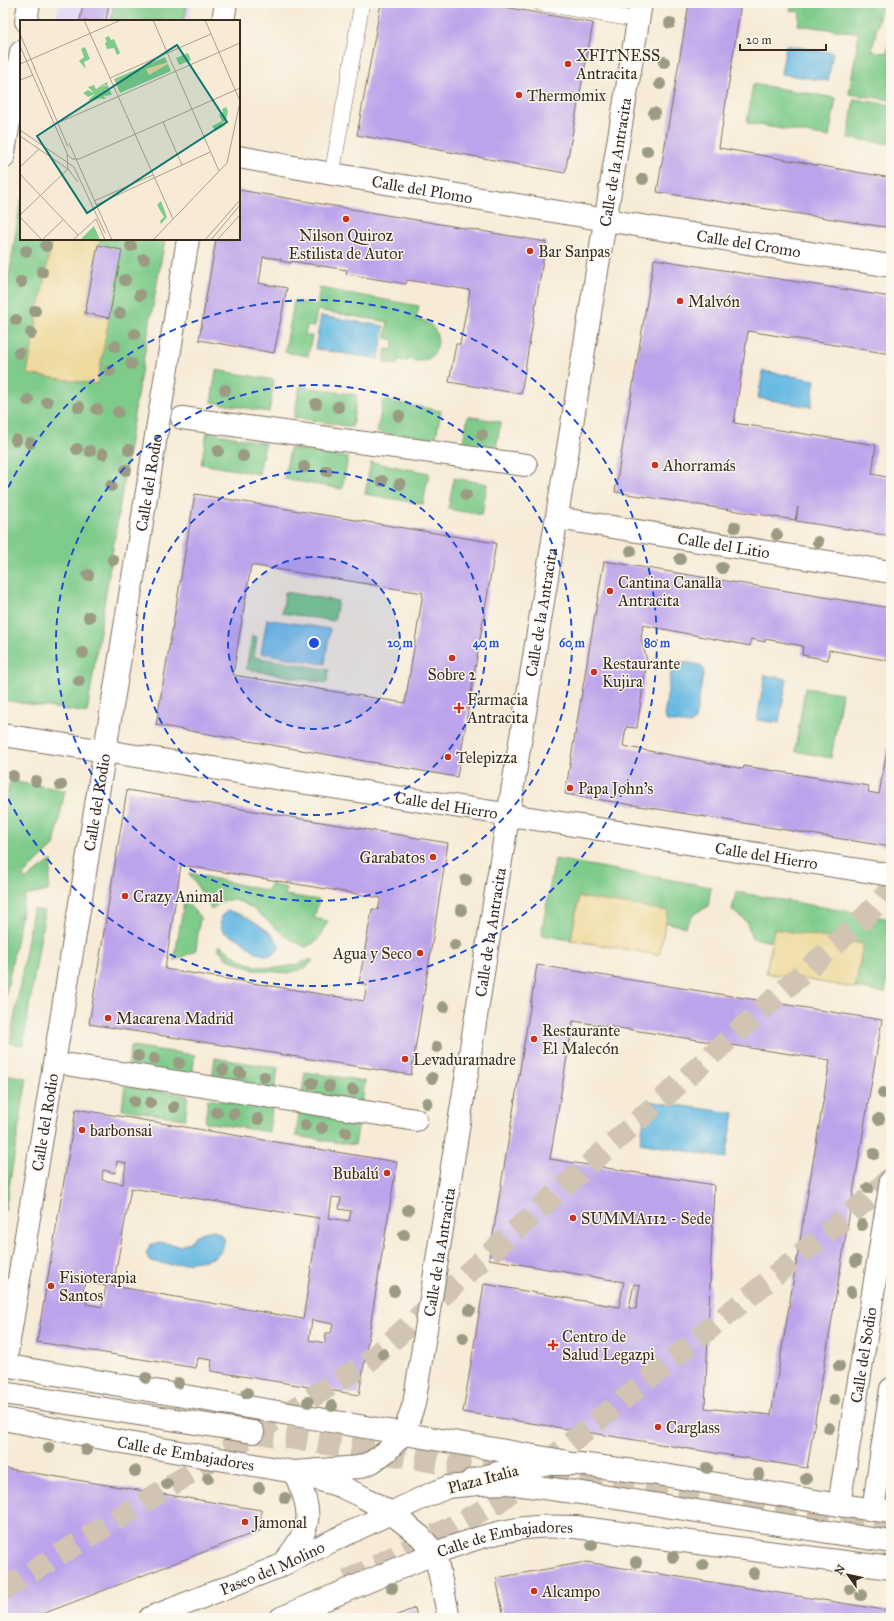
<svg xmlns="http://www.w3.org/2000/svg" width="894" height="1621" viewBox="0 0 894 1621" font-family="'IM FELL Great Primer',serif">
	<rect width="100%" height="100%" fill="#fbf7ec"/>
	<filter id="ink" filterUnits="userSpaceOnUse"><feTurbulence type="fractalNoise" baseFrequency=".025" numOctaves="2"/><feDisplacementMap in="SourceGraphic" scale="8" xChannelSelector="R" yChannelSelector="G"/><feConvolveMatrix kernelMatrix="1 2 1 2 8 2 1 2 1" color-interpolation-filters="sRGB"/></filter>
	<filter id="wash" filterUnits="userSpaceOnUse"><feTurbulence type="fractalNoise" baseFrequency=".012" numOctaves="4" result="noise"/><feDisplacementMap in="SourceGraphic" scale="16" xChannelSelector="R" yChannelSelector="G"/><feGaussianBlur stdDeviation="0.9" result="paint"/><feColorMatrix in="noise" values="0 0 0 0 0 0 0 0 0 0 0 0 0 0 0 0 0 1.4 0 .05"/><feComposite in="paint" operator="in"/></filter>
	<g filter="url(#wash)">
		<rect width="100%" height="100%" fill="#f7ebd7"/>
		<polygon fill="#ddd5f6" points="59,3 192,3 189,21 56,21"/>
		<g fill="#7ecb8a" stroke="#5c7a54">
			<polygon points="114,3 188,3 184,21 111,21"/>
			<polygon points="792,3 882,3 872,51 887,53 891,28 891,100 849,94 859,33 798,25 800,12 790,11"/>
			<polygon points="753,84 836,98 829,137 747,123"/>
			<polygon points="854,99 891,105 891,144 848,138"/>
			<polygon points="21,199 21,239 165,239 138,390 87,713 3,700 3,315"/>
			<path d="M 320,288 L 419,306 L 416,320 C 420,320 425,320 428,323 C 444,333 440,362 418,361 C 415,361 412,360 409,359 L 408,361 L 398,360 L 397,365 L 383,362 L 386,349 L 392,350 L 394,340 L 385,338 L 388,322 L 317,310 L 314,327 L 307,326 L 305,335 L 312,336 L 308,356 L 285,352 L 294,301 L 317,305 Z"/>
			<polygon points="216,370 274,380 269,412 211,402"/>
			<polygon points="300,386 357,395 352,427 294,417"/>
			<polygon points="383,400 441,411 435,442 377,432"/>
			<polygon points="468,416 501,422 495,453 462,447"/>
			<polygon points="207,432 265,443 259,474 201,464"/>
			<polygon points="290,448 348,458 342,489 284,479"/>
			<polygon points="371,462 429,473 423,504 365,494"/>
			<polygon points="454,478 487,484 482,515 448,509"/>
			<polygon points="285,592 338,601 334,621 282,613"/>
			<polygon points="252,636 257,637 254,657 329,670 327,683 246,669"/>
			<polygon points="805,688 842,693 831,758 795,751"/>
			<polygon points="10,781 65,790 54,846 23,875 25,880 52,860 48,891 25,896 3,1009 3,817"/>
			<path d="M 555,859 L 711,887 L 708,907 C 696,911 691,917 685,927 L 665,922 L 667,912 L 579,897 L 571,940 L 541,935 Z"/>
			<path d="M 189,873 L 268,891 L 270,884 L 286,888 L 285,895 L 319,900 L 314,918 L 328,921 L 317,941 L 306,947 C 299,944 291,940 284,935 C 269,924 247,897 227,900 C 220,901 216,906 212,910 Z"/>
			<polygon points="736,892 891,919 891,958 885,993 855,988 863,944 774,929 772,942 752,938 747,922 732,910"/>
			<path d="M 185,897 L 187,898 L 187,903 L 200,917 L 196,949 L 194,952 C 186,954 180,959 174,960 Z"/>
			<polygon points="33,909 45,911 23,1045 10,1043"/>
			<path d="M 219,945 C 228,951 238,959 248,963 C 267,971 293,968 311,959 L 313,961 L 305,968 L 289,973 L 254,970 L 226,958 L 218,948 Z"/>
			<polygon points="131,1046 195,1055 192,1076 128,1067"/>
			<polygon points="215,1058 278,1068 275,1089 212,1079"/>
			<polygon points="305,1072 365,1081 362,1102 302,1093"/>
			<polygon points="4,1074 27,1078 5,1211 3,1210"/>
			<polygon points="125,1086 188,1096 185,1119 122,1109"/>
			<polygon points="208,1099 272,1109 269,1132 205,1122"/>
			<polygon points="299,1113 359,1122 355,1145 296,1136"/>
		</g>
		<g fill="#eeda9e" stroke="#94825e">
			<polygon points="52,239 100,239 85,313 109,318 97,384 27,374"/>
			<polygon points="579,897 668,911 659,955 571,940"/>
			<polygon points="774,929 863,944 855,988 766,973"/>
		</g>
		<g fill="#67bae3" stroke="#517280">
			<polygon points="786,45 833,53 828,81 781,74"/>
			<polygon points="321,316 384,326 379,359 315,349"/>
			<polygon points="763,371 815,380 811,407 758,398"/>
			<polygon points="267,619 330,629 325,664 261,653"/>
			<polygon points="677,661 700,665 704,670 695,720 690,724 667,721 664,716 672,665"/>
			<polygon points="765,675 787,679 779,723 757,720"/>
			<path d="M 227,911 C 242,912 273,931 279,944 L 278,950 L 272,955 C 254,956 254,949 241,940 C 236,937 229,935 223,932 L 220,923 L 221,916 Z"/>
			<polygon points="647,1101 734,1113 726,1158 640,1143"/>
			<polygon points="214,1230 220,1234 225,1239 220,1252 215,1257 206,1260 170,1265 150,1261 146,1254 150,1245 159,1242 180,1246 191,1241 195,1236 204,1232"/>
		</g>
		<g id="blocks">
			<g fill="#bda3eb" fill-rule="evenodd">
				<polygon points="83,3 109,3 106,21 80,21"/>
				<polygon points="381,3 482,3 593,23 565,173 357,135"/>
				<polygon points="689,3 741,3 719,148 891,178 891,228 657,192"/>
				<polygon points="239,190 546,242 521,394 449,382 456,344 460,344 470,290 407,280 406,284 346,274 347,270 291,261 291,263 281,261 281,259 263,257 259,283 287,288 274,353 199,340 216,239 239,239"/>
				<polygon points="98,245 122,250 109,318 85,313"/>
				<polygon points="654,259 891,297 891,354 748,331 734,423 876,445 872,474 891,478 891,536 796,521 798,507 795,520 615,492"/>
				<path d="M 195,494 L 496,543 L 457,777 L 156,725 ZM 251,565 L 423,593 L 405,703 L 233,675 Z"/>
				<polygon points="604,561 891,608 891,661 829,650 828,660 802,655 803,646 765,639 765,642 751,639 750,646 643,625 641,639 647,660 637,728 626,727 623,746 743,769 744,766 869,786 868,792 879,794 891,728 891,847 565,794"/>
				<path d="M 127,790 L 448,843 L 411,1075 L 89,1024 ZM 181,865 L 381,898 L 378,910 L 372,909 L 359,983 L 367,985 L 364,1001 L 165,969 Z"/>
				<path d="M 537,965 L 882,1020 L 807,1468 L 463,1412 L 484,1284 L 619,1307 L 624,1282 L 489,1259 ZM 573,1021 L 830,1060 L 771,1415 L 705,1408 L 714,1185 L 550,1159 ZM 634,1284 L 640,1285 L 636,1309 L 629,1308 Z"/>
				<path d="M 76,1109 L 397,1162 L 359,1395 L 211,1371 L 212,1360 L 198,1358 L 196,1368 L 37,1342 ZM 117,1161 L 126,1163 L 123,1184 L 102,1180 L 103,1170 L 115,1173 ZM 131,1188 L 319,1218 L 303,1319 L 113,1286 ZM 332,1197 L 341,1198 L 339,1209 L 351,1211 L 349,1221 L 329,1218 ZM 85,1282 L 106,1286 L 102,1307 L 86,1304 L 88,1293 L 83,1293 ZM 312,1320 L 333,1324 L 331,1333 L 326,1333 L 325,1343 L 309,1340 Z"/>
				<polygon points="3,1468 261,1510 261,1530 32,1618 3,1618"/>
				<polygon points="586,1562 891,1611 891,1618 504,1618 496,1578"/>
				<polygon points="415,1608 417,1618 390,1618"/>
			</g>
		</g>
	</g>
	<g filter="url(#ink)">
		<use href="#blocks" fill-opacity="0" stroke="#7d6e5f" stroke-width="1"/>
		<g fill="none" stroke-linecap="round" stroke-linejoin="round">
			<g stroke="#d1c4b2" stroke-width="22" stroke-dasharray="22 11" stroke-linecap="butt">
				<polyline points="253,1432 466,1467 780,1506 891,1524"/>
				<polyline points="347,1581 497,1503 868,1199 891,1177"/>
				<polyline points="3,1590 367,1363 859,923 891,889"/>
			</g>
			<defs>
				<g id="lane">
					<polyline points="540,3 638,20"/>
					<polyline points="332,174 362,3"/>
				</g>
				<g id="street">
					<polyline points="26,21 29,3"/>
					<polyline points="223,21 226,3"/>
					<path id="s1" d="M 239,157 L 332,174 L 648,227 L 891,266"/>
					<polyline points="3,158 21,52"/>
					<polyline points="182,418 526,465"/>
					<path id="s2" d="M 557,518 L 891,572"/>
					<path id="s3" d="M 3,735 L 891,875"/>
					<polyline points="71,1065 416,1120"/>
					<path id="s4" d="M 5,1365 L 188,239"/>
					<path id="s5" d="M 294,1472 L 359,1467 L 372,1462 L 387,1451 L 404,1433 L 414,1404 C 448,1203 479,1001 511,798 C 553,533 598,268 641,3"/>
					<path id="s6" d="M 839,1505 L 891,1181"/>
					<polyline points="873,1510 891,1389"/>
					<polyline points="435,1553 449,1618"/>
				</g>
				<g id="secondary">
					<polyline points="3,1365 563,1461"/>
					<path id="s7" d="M 3,1419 L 133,1444 L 294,1472 L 340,1486 L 363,1497 L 391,1513 L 420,1536 L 435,1553 L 281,1618"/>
					<path d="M 282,1564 C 313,1528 314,1514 294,1472"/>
					<path id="s8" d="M 150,1618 L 280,1566 L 424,1497 L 448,1487"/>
				</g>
				<g id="primary">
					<polyline points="472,1480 508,1470 550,1464 579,1464 658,1474 839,1505 891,1512"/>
					<path id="s9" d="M 435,1553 C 468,1541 501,1529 536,1527 C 549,1526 562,1527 575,1527 L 891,1568"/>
				</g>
				<g id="highway">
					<polyline points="3,1393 253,1432"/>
					<polyline points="448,1487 478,1484 508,1483 603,1496 891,1542"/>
				</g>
			</defs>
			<use href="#lane" stroke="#7d6e5f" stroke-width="16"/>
			<use href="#street" stroke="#7d6e5f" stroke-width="24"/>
			<use href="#secondary" stroke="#7d6e5f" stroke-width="24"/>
			<use href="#primary" stroke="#7d6e5f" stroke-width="24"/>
			<use href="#highway" stroke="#7d6e5f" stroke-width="24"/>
			<use href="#lane" stroke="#fff" stroke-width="15"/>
			<use href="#street" stroke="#fff" stroke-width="22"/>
			<use href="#secondary" stroke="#fff" stroke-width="22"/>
			<use href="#primary" stroke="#fff" stroke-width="22"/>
			<use href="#highway" stroke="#fff" stroke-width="22"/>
		</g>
		<g fill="#9b9b83">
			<circle cx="670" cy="23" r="6"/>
			<circle cx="664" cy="62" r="6"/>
			<circle cx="660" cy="84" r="6"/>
			<circle cx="654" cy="113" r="6"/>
			<circle cx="647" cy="151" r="6"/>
			<circle cx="643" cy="179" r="6"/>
			<circle cx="46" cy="246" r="6"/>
			<circle cx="131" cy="246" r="6"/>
			<circle cx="26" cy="251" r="6"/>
			<circle cx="144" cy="259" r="6"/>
			<circle cx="42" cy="272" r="6"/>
			<circle cx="125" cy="280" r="6"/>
			<circle cx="21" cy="282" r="6"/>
			<circle cx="140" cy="295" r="6"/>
			<circle cx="35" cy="311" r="6"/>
			<circle cx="120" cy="313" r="6"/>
			<circle cx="16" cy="320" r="6"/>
			<circle cx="31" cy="333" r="6"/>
			<circle cx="135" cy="334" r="6"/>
			<circle cx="115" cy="346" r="6"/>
			<circle cx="19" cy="353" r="6"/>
			<circle cx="131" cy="364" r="6"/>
			<circle cx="110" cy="371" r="6"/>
			<circle cx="225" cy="390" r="6"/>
			<circle cx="28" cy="400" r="6"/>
			<circle cx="47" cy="402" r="6"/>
			<circle cx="316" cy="404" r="6"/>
			<circle cx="79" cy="407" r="6"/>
			<circle cx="338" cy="407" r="6"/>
			<circle cx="97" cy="409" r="6"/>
			<circle cx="118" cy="412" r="6"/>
			<circle cx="399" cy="416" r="6"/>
			<circle cx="482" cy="435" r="6"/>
			<circle cx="16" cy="440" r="6"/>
			<circle cx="30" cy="443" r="6"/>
			<circle cx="77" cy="449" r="6"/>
			<circle cx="129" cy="450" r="6"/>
			<circle cx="90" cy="451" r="6"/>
			<circle cx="218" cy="451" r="6"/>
			<circle cx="103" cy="454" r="6"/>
			<circle cx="243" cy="456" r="6"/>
			<circle cx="304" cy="467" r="6"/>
			<circle cx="126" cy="470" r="6"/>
			<circle cx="327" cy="471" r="6"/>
			<circle cx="382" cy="481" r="6"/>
			<circle cx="400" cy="484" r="6"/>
			<circle cx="111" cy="486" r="6"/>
			<circle cx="466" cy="495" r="6"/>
			<circle cx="735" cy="527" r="6"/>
			<circle cx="777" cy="535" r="6"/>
			<circle cx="818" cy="542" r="6"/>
			<circle cx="631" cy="551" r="6"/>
			<circle cx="680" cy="559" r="6"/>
			<circle cx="113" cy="560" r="6"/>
			<circle cx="722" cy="568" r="6"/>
			<circle cx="88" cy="575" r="6"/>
			<circle cx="89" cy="617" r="6"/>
			<circle cx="83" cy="653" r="6"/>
			<circle cx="79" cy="681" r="6"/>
			<circle cx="13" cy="776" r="6"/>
			<circle cx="36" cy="781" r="6"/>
			<circle cx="61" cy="785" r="6"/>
			<circle cx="466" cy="880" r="6"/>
			<circle cx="461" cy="910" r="6"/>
			<circle cx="455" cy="945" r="6"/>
			<circle cx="444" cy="1007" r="6"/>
			<circle cx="437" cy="1047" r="6"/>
			<circle cx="138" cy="1056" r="6"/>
			<circle cx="154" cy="1059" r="6"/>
			<circle cx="179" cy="1063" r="6"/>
			<circle cx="223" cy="1070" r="6"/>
			<circle cx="240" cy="1073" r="6"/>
			<circle cx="264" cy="1077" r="6"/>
			<circle cx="432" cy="1078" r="6"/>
			<circle cx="312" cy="1083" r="6"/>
			<circle cx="329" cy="1086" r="6"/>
			<circle cx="353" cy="1090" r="6"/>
			<circle cx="883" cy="1093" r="6"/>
			<circle cx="134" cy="1101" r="6"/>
			<circle cx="150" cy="1103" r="6"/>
			<circle cx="427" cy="1103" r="6"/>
			<circle cx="174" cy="1107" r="6"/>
			<circle cx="217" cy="1112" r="6"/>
			<circle cx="234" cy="1114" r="6"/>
			<circle cx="258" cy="1119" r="6"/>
			<circle cx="879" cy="1119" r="6"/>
			<circle cx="305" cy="1125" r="6"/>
			<circle cx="322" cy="1128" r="6"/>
			<circle cx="346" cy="1132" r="6"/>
			<circle cx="874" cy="1154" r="6"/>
			<circle cx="868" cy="1188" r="6"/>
			<circle cx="408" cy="1210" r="6"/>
			<circle cx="862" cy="1225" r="6"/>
			<circle cx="404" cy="1235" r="6"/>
			<circle cx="856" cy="1261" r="6"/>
			<circle cx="394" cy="1291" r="6"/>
			<circle cx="851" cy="1292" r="6"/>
			<circle cx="470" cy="1310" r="6"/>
			<circle cx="463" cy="1338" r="6"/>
			<circle cx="383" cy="1354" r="6"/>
			<circle cx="839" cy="1366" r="6"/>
			<circle cx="146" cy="1378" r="6"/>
			<circle cx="178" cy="1383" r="6"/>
			<circle cx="247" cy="1393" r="6"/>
			<circle cx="834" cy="1400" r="6"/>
			<circle cx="308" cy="1402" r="6"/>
			<circle cx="332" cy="1406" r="6"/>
			<circle cx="829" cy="1428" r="6"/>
			<circle cx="49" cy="1448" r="6"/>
			<circle cx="86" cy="1450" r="6"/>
			<circle cx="707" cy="1468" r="6"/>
			<circle cx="135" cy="1471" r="6"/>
			<circle cx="759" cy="1474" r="6"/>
			<circle cx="208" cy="1478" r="6"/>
			<circle cx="806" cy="1479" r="6"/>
			<circle cx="167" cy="1484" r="6"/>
			<circle cx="259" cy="1488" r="6"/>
			<circle cx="285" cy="1498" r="6"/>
			<circle cx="592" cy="1545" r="6"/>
			<circle cx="673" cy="1557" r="6"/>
			<circle cx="636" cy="1562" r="6"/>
			<circle cx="703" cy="1565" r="6"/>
			<circle cx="754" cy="1573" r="6"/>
			<circle cx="392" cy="1588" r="6"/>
			<circle cx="850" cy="1589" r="6"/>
			<circle cx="861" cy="1595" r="6"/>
		</g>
	</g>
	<circle cx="314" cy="643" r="86" fill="#1d4ed8" fill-opacity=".12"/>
	<g fill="none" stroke="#1d4ed8" stroke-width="2" stroke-dasharray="7 5">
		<circle cx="314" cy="643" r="86"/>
		<circle cx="314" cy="643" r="172"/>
		<circle cx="314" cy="643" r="258"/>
		<path d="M3 498A343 343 0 1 1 3 788"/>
	</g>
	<g fill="#c8321e" stroke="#fbf7ec" stroke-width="1.5">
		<circle cx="568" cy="64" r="4"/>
		<circle cx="519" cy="95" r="4"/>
		<circle cx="346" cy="219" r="4"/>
		<circle cx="530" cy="251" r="4"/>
		<circle cx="680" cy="301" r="4"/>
		<circle cx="655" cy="465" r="4"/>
		<circle cx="610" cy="591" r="4"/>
		<circle cx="452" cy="658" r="4"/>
		<circle cx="594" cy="672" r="4"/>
		<path d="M457 702h4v4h4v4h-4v4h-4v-4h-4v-4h4z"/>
		<circle cx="448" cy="757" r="4"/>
		<circle cx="570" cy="788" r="4"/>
		<circle cx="433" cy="857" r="4"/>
		<circle cx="125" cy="896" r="4"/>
		<circle cx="420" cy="953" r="4"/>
		<circle cx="108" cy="1018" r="4"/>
		<circle cx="534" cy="1039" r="4"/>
		<circle cx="405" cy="1059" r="4"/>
		<circle cx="82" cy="1130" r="4"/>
		<circle cx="387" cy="1173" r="4"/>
		<circle cx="573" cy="1218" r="4"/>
		<circle cx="51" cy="1286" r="4"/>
		<path d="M551 1339h4v4h4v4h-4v4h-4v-4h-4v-4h4z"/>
		<circle cx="658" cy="1427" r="4"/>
		<circle cx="245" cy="1522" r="4"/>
		<circle cx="534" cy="1591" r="4"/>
	</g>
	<g text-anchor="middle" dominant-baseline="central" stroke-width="3" stroke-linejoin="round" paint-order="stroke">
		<g font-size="16" fill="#3b2a1e" stroke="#fbf7ec" text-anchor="start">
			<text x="576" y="55">XFITNESS<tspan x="576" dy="18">Antracita</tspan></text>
			<text x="527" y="95">Thermomix</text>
			<text x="346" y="235" text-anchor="middle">Nilson Quiroz<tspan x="346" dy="18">Estilista de Autor</tspan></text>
			<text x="538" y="251">Bar Sanpas</text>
			<text x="688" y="301">Malvón</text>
			<text x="663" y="465">Ahorramás</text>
			<text x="618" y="582">Cantina Canalla<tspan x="618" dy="18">Antracita</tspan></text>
			<text x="602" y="663">Restaurante<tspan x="602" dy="18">Kujira</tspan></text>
			<text x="452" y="674" text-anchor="middle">Sobre 2</text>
			<text x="467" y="699">Farmacia<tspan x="467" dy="18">Antracita</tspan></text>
			<text x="456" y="757">Telepizza</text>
			<text x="578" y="788">Papa John's</text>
			<text x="425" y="857" text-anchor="end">Garabatos</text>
			<text x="133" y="896">Crazy Animal</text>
			<text x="412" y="953" text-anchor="end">Agua y Seco</text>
			<text x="116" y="1018">Macarena Madrid</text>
			<text x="542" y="1030">Restaurante<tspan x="542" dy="18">El Malecón</tspan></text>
			<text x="413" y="1059">Levaduramadre</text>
			<text x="90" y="1130">barbonsai</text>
			<text x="379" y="1173" text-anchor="end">Bubalú</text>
			<text x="581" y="1218">SUMMA112 - Sede</text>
			<text x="59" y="1277">Fisioterapia<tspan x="59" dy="18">Santos</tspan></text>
			<text x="562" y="1336">Centro de<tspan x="562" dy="18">Salud Legazpi</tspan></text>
			<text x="666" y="1427">Carglass</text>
			<text x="253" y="1522">Jamonal</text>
			<text x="542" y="1591">Alcampo</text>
		</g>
		<g font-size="16" fill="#3b2a1e" stroke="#fbf7ec">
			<text stroke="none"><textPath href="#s5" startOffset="1411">Calle de la Antracita</textPath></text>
			<text stroke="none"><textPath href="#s1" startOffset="186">Calle del Plomo</textPath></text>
			<text stroke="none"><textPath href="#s1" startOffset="517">Calle del Cromo</textPath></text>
			<text stroke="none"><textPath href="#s4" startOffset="894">Calle del Rodio</textPath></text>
			<text stroke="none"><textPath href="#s2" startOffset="169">Calle del Litio</textPath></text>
			<text stroke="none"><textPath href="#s5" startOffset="955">Calle de la Antracita</textPath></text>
			<text stroke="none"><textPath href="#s4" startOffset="570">Calle del Rodio</textPath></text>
			<text stroke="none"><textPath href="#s3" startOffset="449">Calle del Hierro</textPath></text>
			<text stroke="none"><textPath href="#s3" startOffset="773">Calle del Hierro</textPath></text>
			<text stroke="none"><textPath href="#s5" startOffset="631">Calle de la Antracita</textPath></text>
			<text stroke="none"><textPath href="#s4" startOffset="246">Calle del Rodio</textPath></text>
			<text stroke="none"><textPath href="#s5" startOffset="307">Calle de la Antracita</textPath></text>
			<text stroke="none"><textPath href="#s6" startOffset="152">Calle del Sodio</textPath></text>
			<text stroke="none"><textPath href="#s7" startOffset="186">Calle de Embajadores</textPath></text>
			<text transform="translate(483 1479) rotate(-15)">Plaza Italia</text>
			<text stroke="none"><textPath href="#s9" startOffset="72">Calle de Embajadores</textPath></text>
			<text stroke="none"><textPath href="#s8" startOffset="132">Paseo del Molino</textPath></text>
		</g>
	</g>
	<g transform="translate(20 20)">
		<rect width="220" height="220" fill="#f7ebd7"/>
		<path d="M 89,16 L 91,20 L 94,19 L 100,33 L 97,35 L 94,28 L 87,29 L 85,23 L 87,22 L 85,18 ZM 65,27 L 70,39 L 64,42 L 66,49 L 59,41 L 64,37 L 61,29 ZM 168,33 L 171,40 L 159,45 L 156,38 ZM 145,37 L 151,51 L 100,73 L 94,59 ZM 87,62 L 88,64 L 79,68 L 88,65 L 89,68 L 84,71 L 90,70 L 92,75 L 83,76 L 86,78 L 83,79 L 81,78 L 70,82 L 69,79 L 75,74 L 68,77 L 63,73 L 68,70 L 74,73 L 68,67 L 74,65 L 76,69 ZM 206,87 L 208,91 L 206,101 L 201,103 L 206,105 L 195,111 L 192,106 L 202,101 L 199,95 L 203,92 L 202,89 ZM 141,181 L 147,197 L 141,204 L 140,201 L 144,197 L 137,185 ZM 74,206 L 80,220 L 60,220 Z" fill="#7ecb8a"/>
		<path d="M 148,42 L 148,44 L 129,55 L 126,49 Z" fill="#eeda9e"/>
		<path fill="none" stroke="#ac9e8d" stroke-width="1" d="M 64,0 L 153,199M 133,0 L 199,151M 185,0 L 220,81M 0,14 L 15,49M 0,26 L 47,133 L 48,149 L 58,162M 0,44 L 101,0M 14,47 L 48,127M 90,58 L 191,14M 0,60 L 13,55M 40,102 L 220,23M 143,102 L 162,145M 0,110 L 54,147M 0,116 L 48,149 L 0,195M 49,123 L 92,220M 47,134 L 52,139 L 59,139 L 220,68M 0,147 L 19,129M 54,147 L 85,213M 0,154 L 58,215M 74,181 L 133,155M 76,185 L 190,132M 0,197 L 22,220M 76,199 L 85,220M 22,220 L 43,200M 53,220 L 76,199M 133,220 L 207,143 L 220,82M 185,220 L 220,180M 191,220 L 220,185M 197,220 L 220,195"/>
		<path fill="#0f766e" fill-opacity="0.15" stroke="#0f766e" stroke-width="2" d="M 157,25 L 207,102 L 67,193 L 17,116 Z"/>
		<rect width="220" height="220" fill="none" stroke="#3b2a1e" stroke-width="2"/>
	</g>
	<circle cx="314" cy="643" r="6" fill="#1d4ed8" stroke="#fbf7ec" stroke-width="2"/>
	<g font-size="12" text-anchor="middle" font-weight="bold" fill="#1d4ed8" stroke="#fbf7ec" stroke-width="3" stroke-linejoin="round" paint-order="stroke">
		<text x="400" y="647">20 m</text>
		<text x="486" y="647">40 m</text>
		<text x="572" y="647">60 m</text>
		<text x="657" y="647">80 m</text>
	</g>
	<rect width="894" height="1621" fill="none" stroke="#fbf7ec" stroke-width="16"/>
	<g transform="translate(848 1575) rotate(303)" stroke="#fbf7ec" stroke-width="3" paint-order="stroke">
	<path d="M0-3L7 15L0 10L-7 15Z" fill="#3b2a1e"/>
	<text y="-6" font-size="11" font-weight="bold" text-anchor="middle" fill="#3b2a1e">N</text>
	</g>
	<path d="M740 44v6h86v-6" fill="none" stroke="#3b2a1e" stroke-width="2"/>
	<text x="746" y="44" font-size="12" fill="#3b2a1e" stroke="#fbf7ec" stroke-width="3" paint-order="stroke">20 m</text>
</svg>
